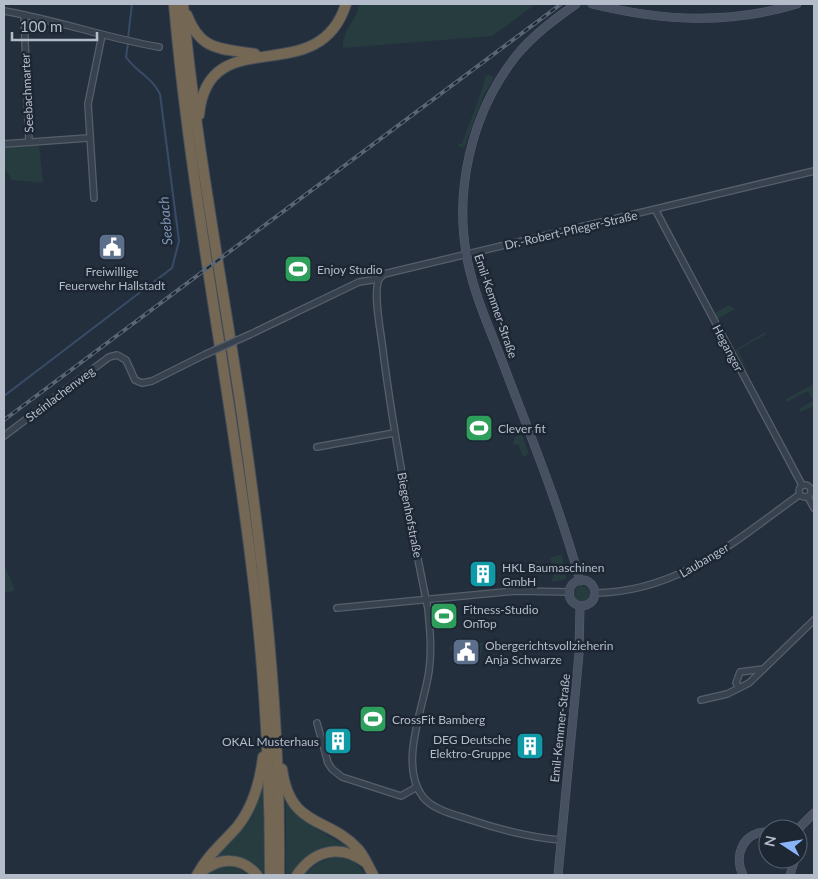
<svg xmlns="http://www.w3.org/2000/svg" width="818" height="879" viewBox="0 0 818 879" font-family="Lato,sans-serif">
	<rect width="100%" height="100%" fill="#242f3e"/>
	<g fill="#263c3f">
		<path d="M 359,4 L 536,4 L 492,36 L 343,48 C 343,27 356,23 359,4 Z"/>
		<path d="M 488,75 L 494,77 L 482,99 L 464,148 L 458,146 L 459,143 L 462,144 C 466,132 486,83 485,76 Z"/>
		<polygon points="39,144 43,183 12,180 4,167 4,148"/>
		<polygon points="729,305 735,309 718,319 715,313"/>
		<polygon points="765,332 766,334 738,350 750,376 735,350"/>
		<polygon points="814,384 814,406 800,412 799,409 813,401 808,391 787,402 786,399"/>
		<polygon points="522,434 529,454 523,457 518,444 514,445 513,442 516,436"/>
		<polygon points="562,554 566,578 563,580 551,582 554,574 550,558"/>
		<polygon points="4,564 15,590 6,593 4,590"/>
		<circle cx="582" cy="594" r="8"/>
		<polygon points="455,641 453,654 479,658 481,646 476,644 476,642 483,643 480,660 453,656 452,650 449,649"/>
		<polygon points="263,782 264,875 261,875 254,868 208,863"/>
		<path d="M 286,799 C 303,824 326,835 352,849 C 325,843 305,851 292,875 L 286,875 Z"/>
		<path d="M 342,857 L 355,862 L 366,875 L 304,875 C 316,863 324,858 342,857 Z"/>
		<polygon points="226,865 235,866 248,875 205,875 207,872"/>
	</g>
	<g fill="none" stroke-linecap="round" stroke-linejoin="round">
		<g stroke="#394c67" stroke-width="2">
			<polyline points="128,38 132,4"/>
			<path d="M 4,396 L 172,268 L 179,241 L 160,94 C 152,77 136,72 126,57 L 128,43"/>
		</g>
		<defs>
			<g id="street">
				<path d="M 4,11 C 57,20 106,38 159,47"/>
				<polyline points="24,15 29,142"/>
				<polyline points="4,144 88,138"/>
				<polyline points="94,198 88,104 102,35"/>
				<polyline points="656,211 802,485"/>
				<path d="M 379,279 C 373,292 380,328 382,343 C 393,433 410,521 428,609 C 430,630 432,650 429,671 C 424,707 398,765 423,797 C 433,810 456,815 471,820 C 501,830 529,837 560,840"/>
				<polyline points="251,334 359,282 379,279 384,274 814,171"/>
				<polyline points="4,436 109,357 117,355 126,360 135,380 142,383 152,381 204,355"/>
				<polyline points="317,447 394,433"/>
				<circle cx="805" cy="491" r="6"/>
				<polyline points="808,497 814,508"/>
				<path d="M 595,593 C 679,592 735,541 799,495"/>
				<polyline points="337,608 516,591 570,592"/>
				<polyline points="739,688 736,683 740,672 763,669"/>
				<polyline points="701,700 727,694 749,683 814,620"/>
				<polyline points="317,723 328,763 332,769 342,777 401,796 417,787"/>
			</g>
			<g id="secondary">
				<path d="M 576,4 C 555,19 533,35 516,56 C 471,113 453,192 468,263 C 476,301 494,338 507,374 C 533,442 561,511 580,581"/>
				<path d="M 592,4 C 661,21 727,25 797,4"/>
				<circle cx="582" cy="593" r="13"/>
				<polyline points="798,829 814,813"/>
				<polyline points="558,875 579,654 580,606"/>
				<path d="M 743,875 C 733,855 744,831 768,832"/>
				<polyline points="790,875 795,859"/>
			</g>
			<g id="highway">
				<path d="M 174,4 C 190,188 227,370 250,554 C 264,660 270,768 270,875"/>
				<path d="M 183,4 C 195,137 220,269 240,401 C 263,558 281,716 279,875"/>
				<path d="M 187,15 C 201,52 221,48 255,54"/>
				<path d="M 199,115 C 208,18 318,93 346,4"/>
				<path d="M 282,769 C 290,829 328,816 358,849 C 364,856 369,867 373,875"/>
				<path d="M 200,873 C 219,857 241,856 257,875"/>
				<path d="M 197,875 C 207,856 223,843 237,827 C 253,807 260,782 263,757"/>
				<path d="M 297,875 C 314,850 340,844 365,862"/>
			</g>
		</defs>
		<use href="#street" stroke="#565f6c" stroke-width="8"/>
		<use href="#secondary" stroke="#565f6c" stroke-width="9"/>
		<use href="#highway" stroke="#434c59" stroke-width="12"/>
		<use href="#street" stroke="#38414e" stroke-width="5.5"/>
		<use href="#secondary" stroke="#465061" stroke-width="8"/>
		<use href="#highway" stroke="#746855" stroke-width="10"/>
		<defs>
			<polyline id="rail" points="4,420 561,4"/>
		</defs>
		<use href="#rail" stroke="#5a6575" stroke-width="4"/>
		<use href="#rail" stroke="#1d2633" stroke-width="2" stroke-dasharray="5.5" stroke-linecap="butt"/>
		<defs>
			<polyline id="street-bridge" points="204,355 251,334"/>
		</defs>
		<use href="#street-bridge" stroke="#565f6c" stroke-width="8" stroke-linecap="butt"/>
		<use href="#street-bridge" stroke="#38414e" stroke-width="5.5"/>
	</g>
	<defs>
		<symbol id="civic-square" viewBox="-11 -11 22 22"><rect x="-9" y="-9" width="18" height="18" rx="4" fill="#5c6f8a" stroke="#1d2633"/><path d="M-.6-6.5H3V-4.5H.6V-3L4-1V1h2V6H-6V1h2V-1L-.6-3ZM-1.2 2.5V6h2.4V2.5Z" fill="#fff"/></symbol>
		<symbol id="stadium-square" viewBox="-11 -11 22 22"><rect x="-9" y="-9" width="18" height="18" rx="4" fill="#2e9e5b" stroke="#1d2633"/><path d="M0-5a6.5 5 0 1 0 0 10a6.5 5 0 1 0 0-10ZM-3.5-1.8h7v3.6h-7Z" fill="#fff"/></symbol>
		<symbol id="building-square" viewBox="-11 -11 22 22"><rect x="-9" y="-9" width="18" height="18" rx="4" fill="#0f9aa8" stroke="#1d2633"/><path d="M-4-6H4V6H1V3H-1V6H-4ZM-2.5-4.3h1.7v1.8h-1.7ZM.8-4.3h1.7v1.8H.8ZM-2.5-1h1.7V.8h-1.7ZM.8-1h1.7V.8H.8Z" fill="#fff"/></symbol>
	</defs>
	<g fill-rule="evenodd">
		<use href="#civic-square" x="96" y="231" width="32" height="32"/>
		<use href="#stadium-square" x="282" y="253" width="32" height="32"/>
		<use href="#stadium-square" x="463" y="412" width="32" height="32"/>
		<use href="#building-square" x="467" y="558" width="32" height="32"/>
		<use href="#stadium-square" x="428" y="600" width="32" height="32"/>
		<use href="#civic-square" x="450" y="636" width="32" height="32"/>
		<use href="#stadium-square" x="357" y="703" width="32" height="32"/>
		<use href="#building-square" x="322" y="725" width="32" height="32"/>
		<use href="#building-square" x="514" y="730" width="32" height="32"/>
	</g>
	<g text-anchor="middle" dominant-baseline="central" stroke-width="5" stroke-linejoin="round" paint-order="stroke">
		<g font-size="12" fill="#b4bcc9" stroke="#1d2633">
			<text transform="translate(27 93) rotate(-93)">Seebachmarter</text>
			<text transform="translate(571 230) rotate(-13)">Dr.-Robert-Pfleger-Straße</text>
			<text transform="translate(496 306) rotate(71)">Emil-Kemmer-Straße</text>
			<text transform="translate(728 348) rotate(62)">Heganger</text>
			<text transform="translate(60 394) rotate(-37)">Steinlachenweg</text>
			<text transform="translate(410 515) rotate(79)">Biegenhofstraße</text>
			<text transform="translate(704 560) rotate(-31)">Laubanger</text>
			<text transform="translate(560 728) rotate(-84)">Emil-Kemmer-Straße</text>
		</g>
		<g font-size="12" fill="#b4bcc9" stroke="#1d2633" text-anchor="start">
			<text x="317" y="269">Enjoy Studio</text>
			<text x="112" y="271" text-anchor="middle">Freiwillige<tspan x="112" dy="14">Feuerwehr Hallstadt</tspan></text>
			<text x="498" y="428">Clever fit</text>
			<text x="502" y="567">HKL Baumaschinen<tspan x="502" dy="14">GmbH</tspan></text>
			<text x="463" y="609">Fitness-Studio<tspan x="463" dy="14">OnTop</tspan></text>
			<text x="485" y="645">Obergerichtsvollzieherin<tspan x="485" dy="14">Anja Schwarze</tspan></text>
			<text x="392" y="719">CrossFit Bamberg</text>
			<text x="511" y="739" text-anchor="end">DEG Deutsche<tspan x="511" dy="14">Elektro-Gruppe</tspan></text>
			<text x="319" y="741" text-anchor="end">OKAL Musterhaus</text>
		</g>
		<g font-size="14" font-style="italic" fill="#7c92b1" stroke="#1d2633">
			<text transform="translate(165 221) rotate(-95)">Seebach</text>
		</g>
	</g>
	<rect width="818" height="879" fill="none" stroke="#b4bcc9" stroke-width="10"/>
	<g transform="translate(783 844) rotate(282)"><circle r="24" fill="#1d2633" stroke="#59626f"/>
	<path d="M0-4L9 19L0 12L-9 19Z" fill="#8ab4f8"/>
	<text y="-8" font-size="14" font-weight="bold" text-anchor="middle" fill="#b4bcc9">N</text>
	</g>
	<path d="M12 32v8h85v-8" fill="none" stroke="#b4bcc9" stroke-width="2.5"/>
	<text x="20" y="32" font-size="15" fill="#b4bcc9" stroke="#1d2633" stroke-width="4" paint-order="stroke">100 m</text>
</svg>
